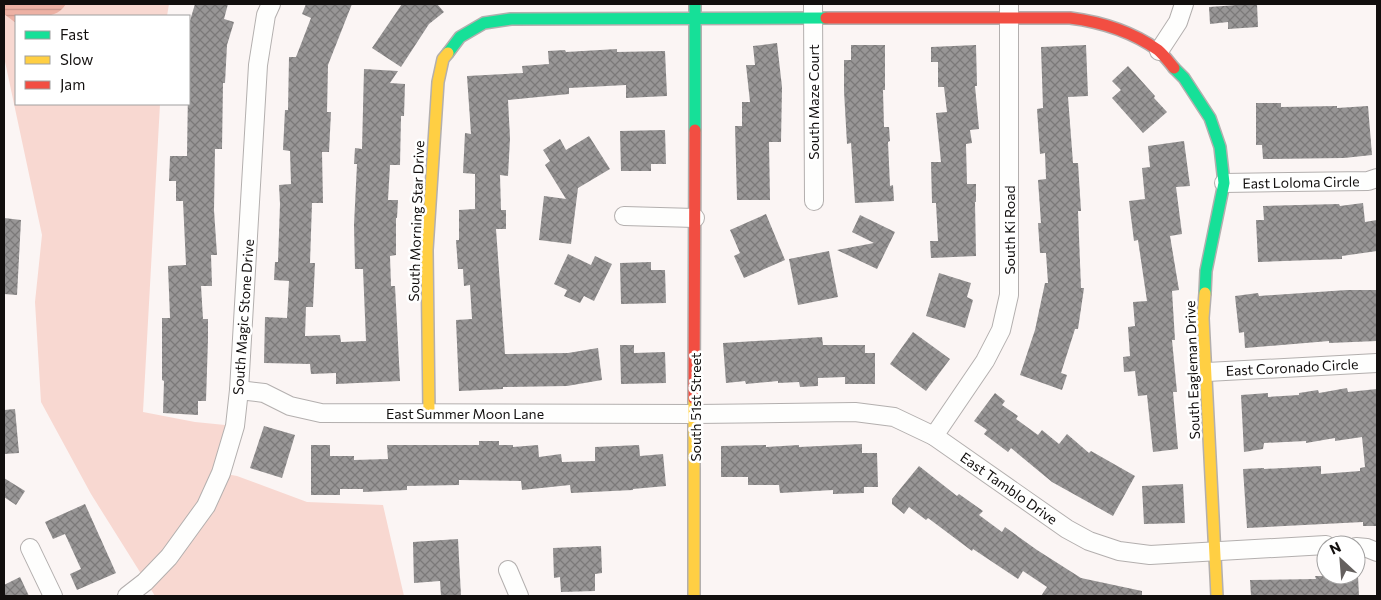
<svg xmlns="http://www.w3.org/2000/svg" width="1381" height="600" viewBox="0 0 1381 600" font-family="Commissioner,sans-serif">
	<defs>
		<pattern id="water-rules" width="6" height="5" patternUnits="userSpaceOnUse" patternTransform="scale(1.25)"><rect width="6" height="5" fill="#edb1a4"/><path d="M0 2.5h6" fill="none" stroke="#ca978c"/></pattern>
		<pattern id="building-cross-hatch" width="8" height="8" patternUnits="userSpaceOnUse" patternTransform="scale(1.25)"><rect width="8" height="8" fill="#989696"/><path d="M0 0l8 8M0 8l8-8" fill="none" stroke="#7b7979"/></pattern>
	</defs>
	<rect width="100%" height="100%" fill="#fbf5f4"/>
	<polygon fill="#f8d8d1" points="4,4 169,4 167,16 16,16 16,104 160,104 143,412 195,422 235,426 221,473 237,476 307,502 383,505 404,596 155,596 91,494 41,402 35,302 42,235 4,57"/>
	<path fill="url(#water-rules)" d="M 4,4 L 66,4 C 56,21 34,16 16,16 L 16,23 L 4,14 Z"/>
	<g fill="url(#building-cross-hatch)">
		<polygon points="195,4 228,4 224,19 234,22 227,45 225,83 223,83 222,149 215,149 214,210 217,255 211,255 212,286 201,286 203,319 208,319 208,339 206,401 198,401 198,415 163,413 164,381 162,380 162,318 170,318 168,266 186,265 183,201 176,201 176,181 169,181 170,156 187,156 189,24"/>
		<polygon points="306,4 352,4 328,65 327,112 331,112 329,152 322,152 323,203 312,203 310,263 315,263 313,307 306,307 305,336 340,335 341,342 366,341 363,269 355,269 354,225 357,164 354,164 355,148 362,149 364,69 398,71 390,83 405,84 404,116 401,116 400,165 390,165 388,200 398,200 397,218 396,218 396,255 390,256 391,286 395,286 400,381 336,384 336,373 311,374 310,364 264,363 265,317 287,318 289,281 274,280 275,262 278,262 280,204 279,185 291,184 290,151 283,150 285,110 288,110 289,57 296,57 311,18 302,14"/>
		<polygon points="402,4 437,4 444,12 429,24 401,67 372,48"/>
		<polygon points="1251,4 1257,4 1258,27 1228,29 1228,22 1210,24 1209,7"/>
		<polygon points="777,43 782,87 781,142 769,142 770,200 737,200 735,126 742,126 742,102 750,102 746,65 755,65 753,46"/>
		<polygon points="851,45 885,45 885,90 883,90 884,127 889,127 890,141 888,142 890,186 893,185 894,201 855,203 851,143 847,144 844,91 844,60 851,60"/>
		<polygon points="976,45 977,86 975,86 979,129 970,130 972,143 966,144 967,184 976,184 976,202 975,202 976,256 931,258 930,241 938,241 936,203 932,203 931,162 941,162 936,113 947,112 944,87 938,87 938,62 931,62 931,47"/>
		<polygon points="1086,45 1088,96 1068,97 1073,163 1078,163 1081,211 1078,211 1081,288 1084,288 1078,329 1075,329 1061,373 1067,375 1062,390 1020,375 1035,330 1045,283 1048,283 1046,253 1040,253 1038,223 1041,223 1038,180 1046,179 1045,153 1040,154 1037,109 1043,108 1041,47"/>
		<polygon points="617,49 617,52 665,51 667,96 626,98 626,85 569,88 569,94 508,100 510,138 508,176 500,175 501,210 506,210 506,229 496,229 505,354 568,353 598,348 602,380 567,386 503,387 503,389 459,391 456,320 472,319 470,285 464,286 463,269 458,269 456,240 459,240 459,210 475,209 475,174 463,173 465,133 471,134 467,76 523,73 522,66 549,64 548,51 565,50 566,52"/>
		<polygon points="1128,66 1155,96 1154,98 1167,112 1143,133 1112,98 1121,90 1112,81"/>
		<polygon points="1256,103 1281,103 1281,107 1337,106 1337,108 1368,106 1372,155 1344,158 1263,159 1262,145 1256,145"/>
		<polygon points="665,130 666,164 651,164 651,171 621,171 620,131"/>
		<polygon points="589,136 610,169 578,188 571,244 539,240 544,196 566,199 545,165 550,161 543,150 560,139 566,150"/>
		<polygon points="1184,141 1190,186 1176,187 1182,234 1170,236 1179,290 1172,291 1175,340 1172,340 1177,392 1173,392 1178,449 1153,452 1147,395 1138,396 1135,371 1124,372 1123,357 1130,356 1128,327 1135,326 1133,302 1147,301 1138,240 1134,241 1129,201 1145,199 1142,168 1150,167 1148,146"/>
		<polygon points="1363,203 1365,222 1377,220 1377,251 1342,256 1342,259 1258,262 1256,220 1264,220 1263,206 1339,204 1340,206"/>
		<polygon points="766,214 785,260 744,278 734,256 740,253 730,230"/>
		<polygon points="860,215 895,232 877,269 837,250 874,243 852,232"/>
		<polygon points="4,218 21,220 17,295 4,294"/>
		<polygon points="829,251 838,297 798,305 789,259"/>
		<polygon points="568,254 591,265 595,256 612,264 594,301 584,296 580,303 564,296 567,290 554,284"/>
		<polygon points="651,262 651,270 665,270 666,303 621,304 620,263"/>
		<polygon points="939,273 971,283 967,297 973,300 965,328 926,316"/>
		<polygon points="1347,290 1377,290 1377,341 1329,343 1329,341 1245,348 1244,332 1239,333 1235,296 1258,293 1259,296"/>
		<polygon points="913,332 950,359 926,391 890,364"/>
		<polygon points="822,337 823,345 865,345 865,353 875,353 875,384 845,384 845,377 818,378 818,386 800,387 799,382 778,383 778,381 746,384 745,381 726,383 723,343"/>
		<polygon points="620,345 634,345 634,353 665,352 666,383 621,384"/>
		<polygon points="1347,388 1348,392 1377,389 1377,526 1363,526 1363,522 1247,528 1243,469 1264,468 1264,469 1321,466 1321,474 1360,471 1360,468 1365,467 1362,437 1335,441 1335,438 1306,443 1306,441 1264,443 1263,449 1244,452 1241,395 1268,393 1268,397 1299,395 1299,393 1318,390 1319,393"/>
		<polygon points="995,393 1005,401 1002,405 1018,416 1016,419 1038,435 1042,430 1059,444 1067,434 1089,453 1091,451 1135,476 1113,516 1052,482 1011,448 1008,452 984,434 987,430 974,421"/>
		<polygon points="15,409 19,453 4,454 4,410"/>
		<polygon points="264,426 295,435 282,478 250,468"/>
		<polygon points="479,441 499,441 499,445 513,445 513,447 538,445 539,457 561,454 562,462 595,461 595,447 639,445 640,456 663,454 666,486 633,489 633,490 571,493 570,485 522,490 521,481 459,480 459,485 407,486 407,490 363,492 363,489 340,489 340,495 311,495 311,445 330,445 330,456 354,456 354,460 388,459 387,445 479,445"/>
		<polygon points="862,444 862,453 877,453 878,487 864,487 864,493 833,494 833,490 780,493 779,485 748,485 748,477 721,477 721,446 766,445 766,447 799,445 799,447"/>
		<polygon points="919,466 957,496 959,494 983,511 979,515 1002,532 1005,527 1037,550 1081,578 1142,591 1142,596 1041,596 1047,587 1023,571 1018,579 973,549 972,551 928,518 926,520 909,507 904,514 892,504 892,499"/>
		<polygon points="4,478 25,491 16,505 4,497"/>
		<polygon points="1183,484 1185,523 1144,524 1142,486"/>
		<polygon points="85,504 116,573 77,590 70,574 81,569 65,534 53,539 45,522"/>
		<polygon points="458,539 461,596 441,596 440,581 414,583 413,542"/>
		<polygon points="601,546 602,573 595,574 595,591 561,592 560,577 554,578 553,548"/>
		<polygon points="1315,576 1358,576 1359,596 1251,596 1250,580 1316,579"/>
		<polygon points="20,577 29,596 4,596 4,585"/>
	</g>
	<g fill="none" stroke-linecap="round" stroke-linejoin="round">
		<defs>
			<g id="street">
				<polyline points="813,4 814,201"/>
				<polyline points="1159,51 1178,22 1184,4"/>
				<polyline points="1224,183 1368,181 1377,178"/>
				<polyline points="624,216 695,218"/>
				<polyline points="1207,372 1377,363"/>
				<polyline points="239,390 264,393 290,406 321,413 695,414 855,412 894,417 934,436 1067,529 1089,541 1119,551 1150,555 1326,545"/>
				<polyline points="934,436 985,361 1001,330 1009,295 1009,4"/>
				<polyline points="1356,547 1367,548 1377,552"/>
				<polyline points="30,548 53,596"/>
				<polyline points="508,570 519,596"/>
				<polyline points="127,596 145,582 169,557 206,506 221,473 235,426 239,390 258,65 266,15 271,4"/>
			</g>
			<g id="fast">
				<polyline points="448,53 460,37 484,23 511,19 826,18"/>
				<polyline points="1174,68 1184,78 1210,118 1220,147 1224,183 1206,271 1205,293"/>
				<polyline points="695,130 695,4"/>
			</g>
			<g id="slow">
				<polyline points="1205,293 1203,318 1217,596"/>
				<polyline points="429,412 427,250 438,82 443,59 448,53"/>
				<polyline points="694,596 694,399"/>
			</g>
			<g id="jam">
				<path d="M 826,18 L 1070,18 C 1102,22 1131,31 1158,50 C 1164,55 1169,62 1174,68"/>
				<polyline points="694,399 695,130"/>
			</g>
		</defs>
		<use href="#street" stroke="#b3afae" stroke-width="20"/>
		<use href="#fast" stroke="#b3afae" stroke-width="14"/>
		<use href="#slow" stroke="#b3afae" stroke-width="14"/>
		<use href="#jam" stroke="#b3afae" stroke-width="14"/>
		<use href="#street" stroke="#fefefd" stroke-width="18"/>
		<use href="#fast" stroke="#16e098" stroke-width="11"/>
		<use href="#slow" stroke="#ffcf43" stroke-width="11"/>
		<use href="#jam" stroke="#f24e42" stroke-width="11"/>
	</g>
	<g text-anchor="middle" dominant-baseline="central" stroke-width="5" stroke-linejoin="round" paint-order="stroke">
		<g font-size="14" fill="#120f0e" stroke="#fff">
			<text transform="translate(813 102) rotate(-90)">South Maze Court</text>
			<text transform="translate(1301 182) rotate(-1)">East Loloma Circle</text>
			<text transform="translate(416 221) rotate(-88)">South Morning Star Drive</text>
			<text transform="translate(1009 230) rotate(-90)">South Ki Road</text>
			<text transform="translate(243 317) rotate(-86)">South Magic Stone Drive</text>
			<text transform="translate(1292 367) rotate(-3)">East Coronado Circle</text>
			<text transform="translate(1192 370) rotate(-92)">South Eagleman Drive</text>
			<text transform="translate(695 407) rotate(-90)">South 51st Street</text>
			<text x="465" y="413">East Summer Moon Lane</text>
			<text transform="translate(1009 488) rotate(35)">East Tamblo Drive</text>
		</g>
	</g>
	<rect width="1381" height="600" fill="none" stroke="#120f0e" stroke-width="10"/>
	<rect x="15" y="15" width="175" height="90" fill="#ffffff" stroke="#a09f9f"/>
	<rect x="25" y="31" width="25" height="8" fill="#16e098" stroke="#a09f9f"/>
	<text x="60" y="40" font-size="15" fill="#120f0e">Fast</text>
	<rect x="25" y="56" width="25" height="8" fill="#ffcf43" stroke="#a09f9f"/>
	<text x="60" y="65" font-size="15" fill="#120f0e">Slow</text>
	<rect x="25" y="81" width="25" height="8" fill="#f24e42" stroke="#a09f9f"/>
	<text x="60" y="90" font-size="15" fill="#120f0e">Jam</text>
	<g transform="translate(1341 560) rotate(334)"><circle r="24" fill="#ffffff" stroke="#a09f9f"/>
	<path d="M0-4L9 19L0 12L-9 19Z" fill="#64605e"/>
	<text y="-8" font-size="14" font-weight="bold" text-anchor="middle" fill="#120f0e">N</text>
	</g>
</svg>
